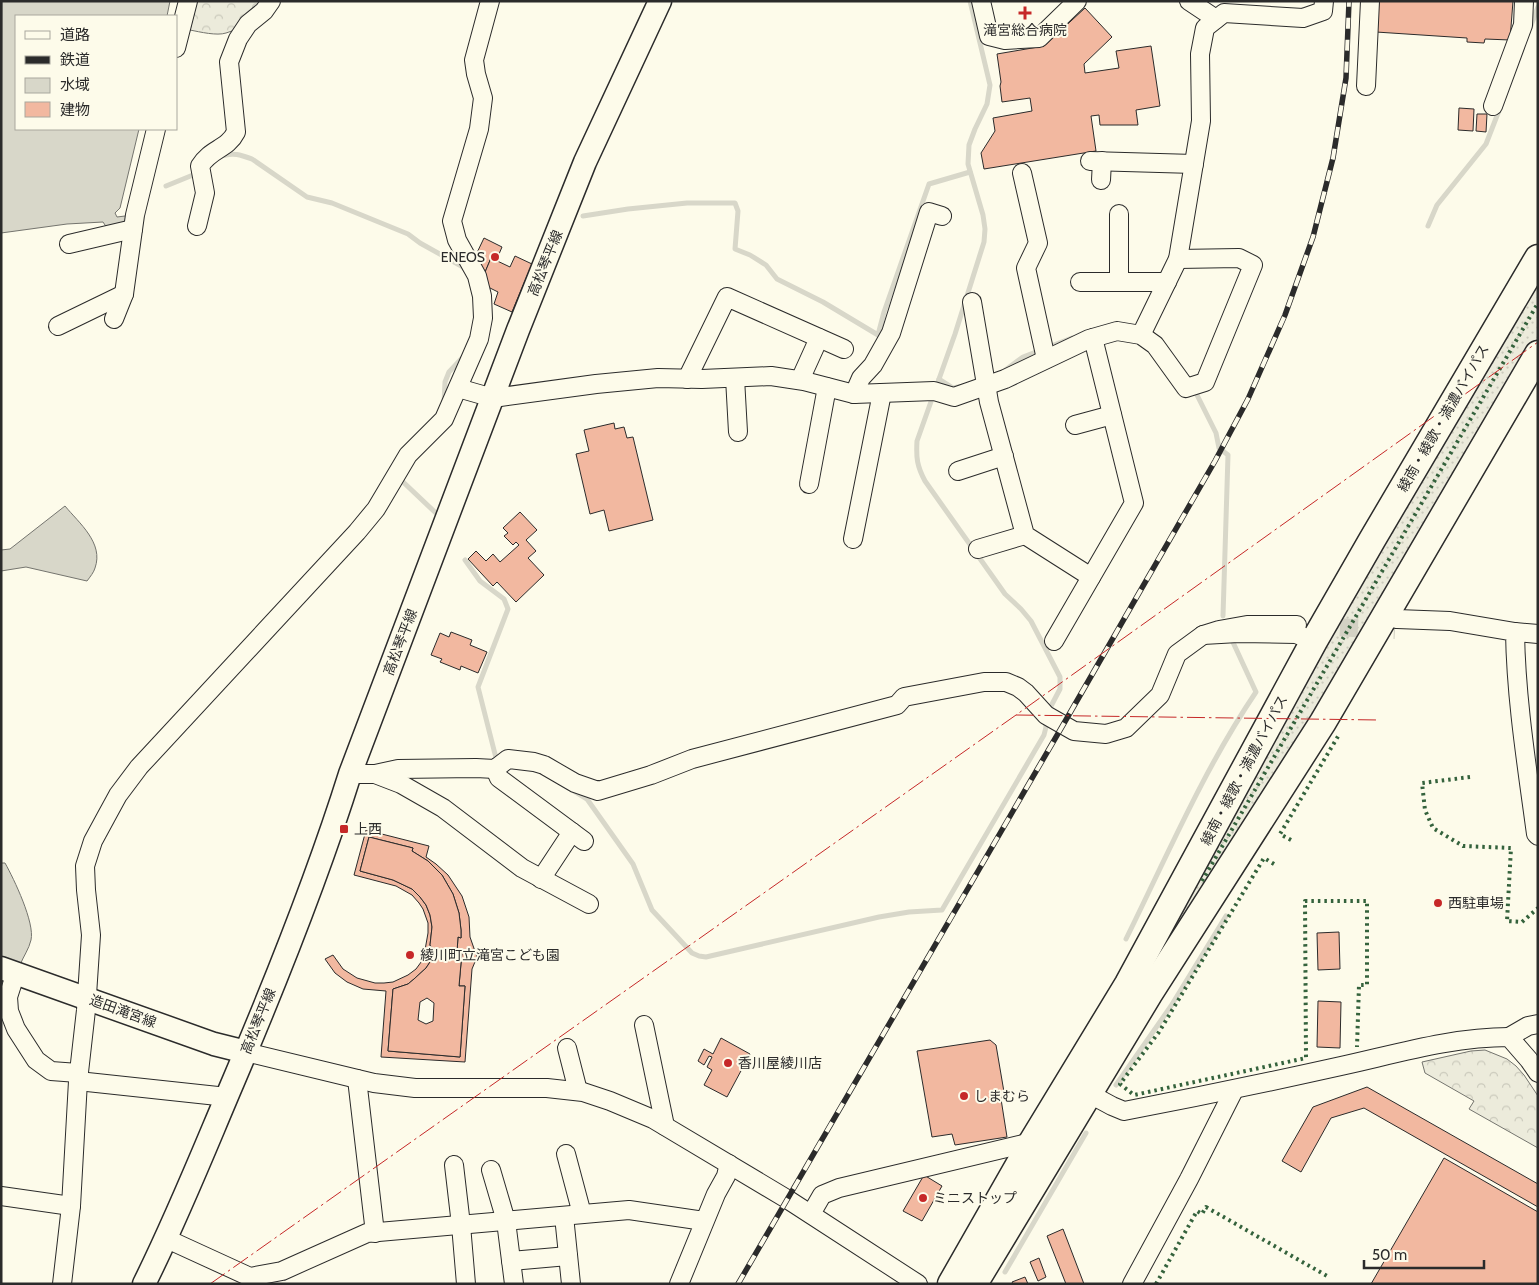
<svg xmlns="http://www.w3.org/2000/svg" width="1539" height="1285" viewBox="0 0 1539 1285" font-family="Cabin,'Noto Sans JP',sans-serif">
	<defs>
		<pattern id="grass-dots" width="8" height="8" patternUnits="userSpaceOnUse" patternTransform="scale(1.25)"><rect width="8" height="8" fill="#ecebdb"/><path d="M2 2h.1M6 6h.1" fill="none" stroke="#cbcabc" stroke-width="1.8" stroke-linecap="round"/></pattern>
		<pattern id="forest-crowns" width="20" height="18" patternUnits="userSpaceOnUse" patternTransform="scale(1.25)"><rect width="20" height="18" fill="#ecebdb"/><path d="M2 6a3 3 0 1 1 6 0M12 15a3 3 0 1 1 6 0" fill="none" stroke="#cbcabc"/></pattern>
	</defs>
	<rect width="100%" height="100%" fill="#fdfbea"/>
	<polygon fill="url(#grass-dots)" stroke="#74746e" points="1538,271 1538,338 1341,670 1083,1075 1315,656"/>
	<g fill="url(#forest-crowns)" stroke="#74746e">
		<path d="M 197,1 L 260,1 C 253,13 240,30 226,33 C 217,36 200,32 190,30 Z"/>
		<polygon points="1485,1050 1507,1059 1516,1066 1524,1075 1538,1096 1538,1148 1469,1109 1474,1101 1425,1073 1422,1062 1471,1051"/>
	</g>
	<g fill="#d8d7c9" stroke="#74746e">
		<polygon points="2,1 170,1 167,16 16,16 16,129 139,129 120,208 115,213 117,217 125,216 128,218 120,226 109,231 103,222 67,224 1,233"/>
		<path d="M 65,506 C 79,523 104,543 95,568 C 94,572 90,577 87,581 L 26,567 L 1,571 L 1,550 L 10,549 Z"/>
		<path d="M 1,863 L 5,863 C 14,879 35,923 31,940 C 29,949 23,957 20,965 L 1,959 Z"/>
	</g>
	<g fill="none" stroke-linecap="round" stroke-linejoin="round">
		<g stroke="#d8d7c9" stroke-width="5">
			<polyline points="1530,28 1538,7"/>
			<path d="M 222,156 C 233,152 241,155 252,159 L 307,197 L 332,203 L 408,234 L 420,243 L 463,267 L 465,270"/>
			<polyline points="166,186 193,175"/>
			<polyline points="583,216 628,209 687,203 735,203 738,211 735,249 750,255 766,265 777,279 823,302 878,335 884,312 929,184 970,172"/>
			<polyline points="1428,226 1437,205 1486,144 1500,108"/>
			<polyline points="1004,371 1023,357 1072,338"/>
			<polyline points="939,379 953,388 963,386"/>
			<polyline points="1194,389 1216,433 1219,448 1228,455 1223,616"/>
			<polyline points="444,403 445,382 449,372 464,356"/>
			<polyline points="403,477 401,480 439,516"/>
			<polyline points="465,560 480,581 504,599 508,609 478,687 496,758"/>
			<path d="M 574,791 L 587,799 L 633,864 L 652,910 L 692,953 L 699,956 L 706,957 L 879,917 L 909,912 L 942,910 L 1044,735 L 1046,727 L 1045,721 L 1050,708 L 1060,689 L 1060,677 L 1031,621 L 1021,609 L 1005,594 L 925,481 C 917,466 916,458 917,441 L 955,334 L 984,242 L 985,229 L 983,215 L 968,164 L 969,145 L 975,129 L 987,104 L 990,85 L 970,1"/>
			<path d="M 1126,939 C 1167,856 1204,769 1256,692 L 1231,638"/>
			<polyline points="1116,1085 1171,1006 1226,916"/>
			<polyline points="1005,1272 1086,1133"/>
		</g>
	</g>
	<g fill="#f2b8a0" stroke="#2b2b2b" fill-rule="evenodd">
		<polygon points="1378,1 1513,1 1510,40 1485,39 1484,43 1467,42 1467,38 1376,32"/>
		<polygon points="1085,8 1112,37 1084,64 1085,73 1119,68 1116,51 1151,46 1160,106 1136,110 1138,125 1100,125 1099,115 1091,116 1096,151 984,169 981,153 995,131 993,118 1032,111 1030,98 1002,102 1000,86 1001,82 997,54 1044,46"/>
		<polygon points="1459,108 1474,109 1473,131 1458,130"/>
		<polygon points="1477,114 1487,114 1486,132 1476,131"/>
		<polygon points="484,238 502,247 496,261 491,258 483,277 474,259"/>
		<polygon points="515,256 532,264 512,312 494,304 498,292 486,286 483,277 491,258 510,267"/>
		<polygon points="614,423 615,429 624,427 627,438 633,437 653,520 609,531 604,510 590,514 576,454 589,451 584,430"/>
		<polygon points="520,512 537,530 526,540 536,551 528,558 544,575 516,602 497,582 493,586 468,559 476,551 486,561 493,554 500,562 519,545 516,542 513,545 504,536 508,533 503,528"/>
		<polygon points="451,632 472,640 470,645 487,652 478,673 461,666 460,670 440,662 442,659 431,655 440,633 449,637"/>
		<path d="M 366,830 L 429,846 L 426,857 L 436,864 L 448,875 L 462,896 L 469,917 L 470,937 L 477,957 L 472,969 L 465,1062 L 381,1057 L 386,991 L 363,989 L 347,982 L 335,973 L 325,959 L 333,955 L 343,969 L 357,978 L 375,983 L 384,983 L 393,982 L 408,975 L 416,969 L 427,954 L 425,950 L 428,933 L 428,923 L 423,909 L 419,903 L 412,895 L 396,886 L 354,875 ZM 369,837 L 413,848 L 412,851 L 428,861 L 442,875 L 453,894 L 459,913 L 461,930 L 461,938 L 458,937 L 457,952 L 462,952 L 459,986 L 465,986 L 460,1057 L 388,1051 L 393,989 L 408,984 L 414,979 L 426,968 L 430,962 L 434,953 L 430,945 L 432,927 L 430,915 L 426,905 L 420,897 L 412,889 L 393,880 L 360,871 Z"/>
		<path d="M 369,837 L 413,848 L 412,851 L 428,861 L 442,875 L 453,894 L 459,913 L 461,930 L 461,938 L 458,937 L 457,952 L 462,952 L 459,986 L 465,986 L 460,1057 L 388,1051 L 393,989 L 408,984 L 414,979 L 426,968 L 430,962 L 434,953 L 430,945 L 432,927 L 430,915 L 426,905 L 420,897 L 412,889 L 393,880 L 360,871 ZM 427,998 L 434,1003 L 433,1021 L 426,1024 L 418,1020 L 420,1002 Z"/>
		<polygon points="1339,932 1340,969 1318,970 1317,933"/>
		<polygon points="1318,1001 1341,1002 1340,1048 1317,1047"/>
		<polygon points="721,1038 750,1054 727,1097 704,1085 712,1070 707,1067 712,1057 709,1056 704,1065 698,1061 704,1049 713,1054"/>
		<polygon points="990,1040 996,1045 1004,1092 1001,1099 1007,1137 955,1145 952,1134 932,1137 917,1051"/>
		<polygon points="1367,1087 1538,1184 1538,1207 1364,1108 1331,1118 1301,1172 1282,1161 1313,1107"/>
		<polygon points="1444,1158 1538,1212 1538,1284 1371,1284"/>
		<polygon points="924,1175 942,1186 922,1221 903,1211"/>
		<polygon points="1063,1229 1084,1284 1066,1284 1047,1236"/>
		<polygon points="1039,1258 1046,1277 1038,1281 1030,1262"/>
		<polygon points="1025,1277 1028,1284 1013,1284 1012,1282"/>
	</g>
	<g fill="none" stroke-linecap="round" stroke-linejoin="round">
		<polyline stroke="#d3d1c4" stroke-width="18" stroke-dasharray="18 9" stroke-linecap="butt" points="1313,626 1395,630"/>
		<defs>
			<g id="minor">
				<polyline points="981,1 989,36 1005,40 1039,38 1077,1"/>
				<polyline points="1189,1 1216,19"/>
				<polyline points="176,48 188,1"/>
				<polyline points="1366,86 1370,1"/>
				<polyline points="1493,106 1523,25 1524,1"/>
				<polyline points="1090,161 1194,164"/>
				<polyline points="1022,173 1038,243 1026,268 1046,359"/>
				<polyline points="1101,180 1102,161"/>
				<polyline points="1119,214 1119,282"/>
				<path d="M 197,226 L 205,193 L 200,166 C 211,148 227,150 236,132 L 229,62 L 238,39 L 248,24 L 264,11 L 271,1"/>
				<polyline points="69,244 133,229"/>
				<polyline points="1080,282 1167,282"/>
				<polyline points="972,302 989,402 1025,535 1091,577"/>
				<polyline points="114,319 124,294 135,215 156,129"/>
				<polyline points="58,326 124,294"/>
				<polyline points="1141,335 1178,259 1201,121 1200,54 1205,28 1224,13 1303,18 1323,11 1324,1"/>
				<polyline points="735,378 738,432"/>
				<polyline points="687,379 727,297 844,349"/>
				<polyline points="800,380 819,338"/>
				<polyline points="458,388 493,398 596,384 658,378 702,379 771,376 804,381 854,394 934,391 954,397 1005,379 1089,339 1117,331 1141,335 1155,345 1186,388 1205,382 1253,265 1239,258 1178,259"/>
				<polyline points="854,394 861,378 873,365 891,333 929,212 942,216"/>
				<polyline points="1075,425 1112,415"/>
				<polyline points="958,471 1004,456"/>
				<polyline points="809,484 827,387"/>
				<polyline points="853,539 882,393"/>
				<polyline points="978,549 1025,535"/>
				<path d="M 1385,616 L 1397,619 L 1450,621 L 1515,632 C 1516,699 1527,767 1536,834 L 1538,836"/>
				<polyline points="1297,625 1247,625 1219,630 1203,635 1238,633 1296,634 1314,641"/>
				<polyline points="1515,632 1538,634"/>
				<polyline points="1054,641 1134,503 1093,338"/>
				<polyline points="495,769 499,778 584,841"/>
				<polyline points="350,774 375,774 398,769 476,768 495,769 508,759 534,762 544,765 575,783 598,791 651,775 692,759 897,705 904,697 984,682 1006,682 1018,687 1026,693 1046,715 1074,731 1106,734 1126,728 1160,695 1177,654 1203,635"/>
				<polyline points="375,774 401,784 443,808 522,868 589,904"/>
				<polyline points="541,879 572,832"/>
				<polyline points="16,972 8,997 9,1011 16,1029 36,1060 51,1071 78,1073"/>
				<polyline points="644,1025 665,1126"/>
				<polyline points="1509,1037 1528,1026 1538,1024"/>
				<polyline points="567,1048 578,1091"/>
				<polyline points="246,1052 374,1083 415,1088 547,1088 583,1092 610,1101 653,1119 787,1199 918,1284"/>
				<polyline points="357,1079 375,1233"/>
				<polyline points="78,1081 227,1097"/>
				<path d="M 1088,1093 L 1112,1106 L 1124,1111 C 1197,1097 1269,1082 1341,1066 C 1396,1054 1452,1037 1509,1037 L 1529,1060 L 1538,1073"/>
				<polyline points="566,1154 582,1214"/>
				<polyline points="454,1165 461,1225 466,1284"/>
				<polyline points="491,1170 506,1221 514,1284"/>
				<polyline points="1,1196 71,1206"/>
				<polyline points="811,1214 822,1195 839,1188 1032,1142"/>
				<polyline points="564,1216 571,1284"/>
				<polyline points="167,1239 250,1277 282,1271 367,1233 629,1210 704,1221"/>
				<polyline points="511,1261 568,1256"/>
				<polyline points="62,1284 71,1206 78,1081 86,1010 91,935 86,890 85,866 93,841 106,817 118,795 139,767 357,532 376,509 408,455 444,419 479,339 483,318 482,296 477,276 457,240 452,221 479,129 483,98 476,74 474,60 490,1"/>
				<polyline points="679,1284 716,1194 726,1176 729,1164"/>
				<polyline points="1132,1284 1189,1179 1234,1090"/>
			</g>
			<g id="major">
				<polyline points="1,968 214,1044 246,1052"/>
				<path d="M 144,1284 C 177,1218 204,1150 233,1082 C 276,981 317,879 350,774 L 518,330 L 585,162 L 660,1"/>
			</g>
			<g id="highway">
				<polyline points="951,1284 1032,1142 1128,984 1314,641 1372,540 1538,258"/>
				<polyline points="974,1284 1149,994 1323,722 1538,354"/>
			</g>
		</defs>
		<use href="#minor" stroke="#2b2b2b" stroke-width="20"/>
		<use href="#major" stroke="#2b2b2b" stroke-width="25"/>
		<use href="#highway" stroke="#2b2b2b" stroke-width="29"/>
		<use href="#minor" stroke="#fdfbea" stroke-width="18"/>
		<use href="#major" stroke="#fdfbea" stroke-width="22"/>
		<use href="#highway" stroke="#fdfbea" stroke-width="26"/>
		<defs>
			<polyline id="rail" points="738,1284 1063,725 1215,461 1248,399 1285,315 1313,237 1333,158 1346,78 1349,1"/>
		</defs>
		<use href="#rail" stroke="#2b2b2b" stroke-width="5.5"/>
		<use href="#rail" stroke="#fdfbea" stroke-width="4" stroke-dasharray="11" stroke-linecap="butt"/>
		<g stroke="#34623c" stroke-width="4" stroke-dasharray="2.5 4" stroke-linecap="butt">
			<polyline points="1470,777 1422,783 1425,810 1433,828 1463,846 1511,848 1507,921 1522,922 1538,908"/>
			<polyline points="1291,840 1280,834 1340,733"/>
			<polyline points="1274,864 1264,858 1159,1032 1120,1084 1134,1095 1306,1058 1305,901 1367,901 1367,985 1359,985 1357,1047"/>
			<polyline points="1202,881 1538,303"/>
			<polyline points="1156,1284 1197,1211 1202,1214 1206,1207 1327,1276"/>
		</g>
		<g stroke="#c62828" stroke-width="1" stroke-dasharray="18 4 2.5 4" stroke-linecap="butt">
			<polyline points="1016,715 1379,720"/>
			<polyline points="210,1284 1016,715 1538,342"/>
		</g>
	</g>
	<g fill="#c62828" stroke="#fdfbea" stroke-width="2">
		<path d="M1022.5 5.5h5v5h5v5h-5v5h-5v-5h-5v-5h5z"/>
		<circle cx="495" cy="257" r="5"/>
		<rect x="339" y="824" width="10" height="10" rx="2.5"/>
		<circle cx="1438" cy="903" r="5"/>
		<circle cx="410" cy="955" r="5"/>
		<circle cx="728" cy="1063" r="5"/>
		<circle cx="964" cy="1096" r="5"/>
		<circle cx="923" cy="1198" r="5"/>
	</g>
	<g text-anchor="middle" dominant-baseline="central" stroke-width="4" stroke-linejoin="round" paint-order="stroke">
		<g font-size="14" fill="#2b2b2b" stroke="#fdfbea" text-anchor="start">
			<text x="1025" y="30" text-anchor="middle">滝宮総合病院</text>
			<text x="485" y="257" text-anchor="end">ENEOS</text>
			<text x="354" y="829">上西</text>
			<text x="1448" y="903">西駐車場</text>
			<text x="420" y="955">綾川町立滝宮こども園</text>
			<text x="738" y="1063">香川屋綾川店</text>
			<text x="974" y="1096">しまむら</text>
			<text x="933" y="1198">ミニストップ</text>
		</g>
		<g font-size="14" fill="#2b2b2b" stroke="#fdfbea">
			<text transform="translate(545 263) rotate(-68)">高松琴平線</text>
			<text transform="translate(1443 418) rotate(-60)">綾南・綾歌・満濃バイパス</text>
			<text transform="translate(400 642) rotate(-69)">高松琴平線</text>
			<text transform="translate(1244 770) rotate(-62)">綾南・綾歌・満濃バイパス</text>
			<text transform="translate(123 1011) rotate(20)">造田滝宮線</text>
			<text transform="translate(258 1021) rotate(-68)">高松琴平線</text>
		</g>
	</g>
	<rect width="1539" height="1285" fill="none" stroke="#2b2b2b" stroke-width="5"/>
	<rect x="15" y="15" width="162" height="115" fill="#fdfbea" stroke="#a9a89e"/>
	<rect x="25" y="31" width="25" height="8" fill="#fdfbea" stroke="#a9a89e"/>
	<text x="60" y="40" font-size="15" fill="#2b2b2b">道路</text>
	<rect x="25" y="56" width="25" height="8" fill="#2b2b2b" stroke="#a9a89e"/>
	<text x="60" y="65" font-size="15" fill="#2b2b2b">鉄道</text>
	<rect x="25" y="78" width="25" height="15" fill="#d8d7c9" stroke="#a9a89e"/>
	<text x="60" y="90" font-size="15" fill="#2b2b2b">水域</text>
	<rect x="25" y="102" width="25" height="15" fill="#f2b8a0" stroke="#a9a89e"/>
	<text x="60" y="115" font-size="15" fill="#2b2b2b">建物</text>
	<path d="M1364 1260v8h120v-8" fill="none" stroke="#2b2b2b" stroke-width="2.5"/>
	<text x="1372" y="1260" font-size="15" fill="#2b2b2b" stroke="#fdfbea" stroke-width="4" paint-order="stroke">50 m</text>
</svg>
